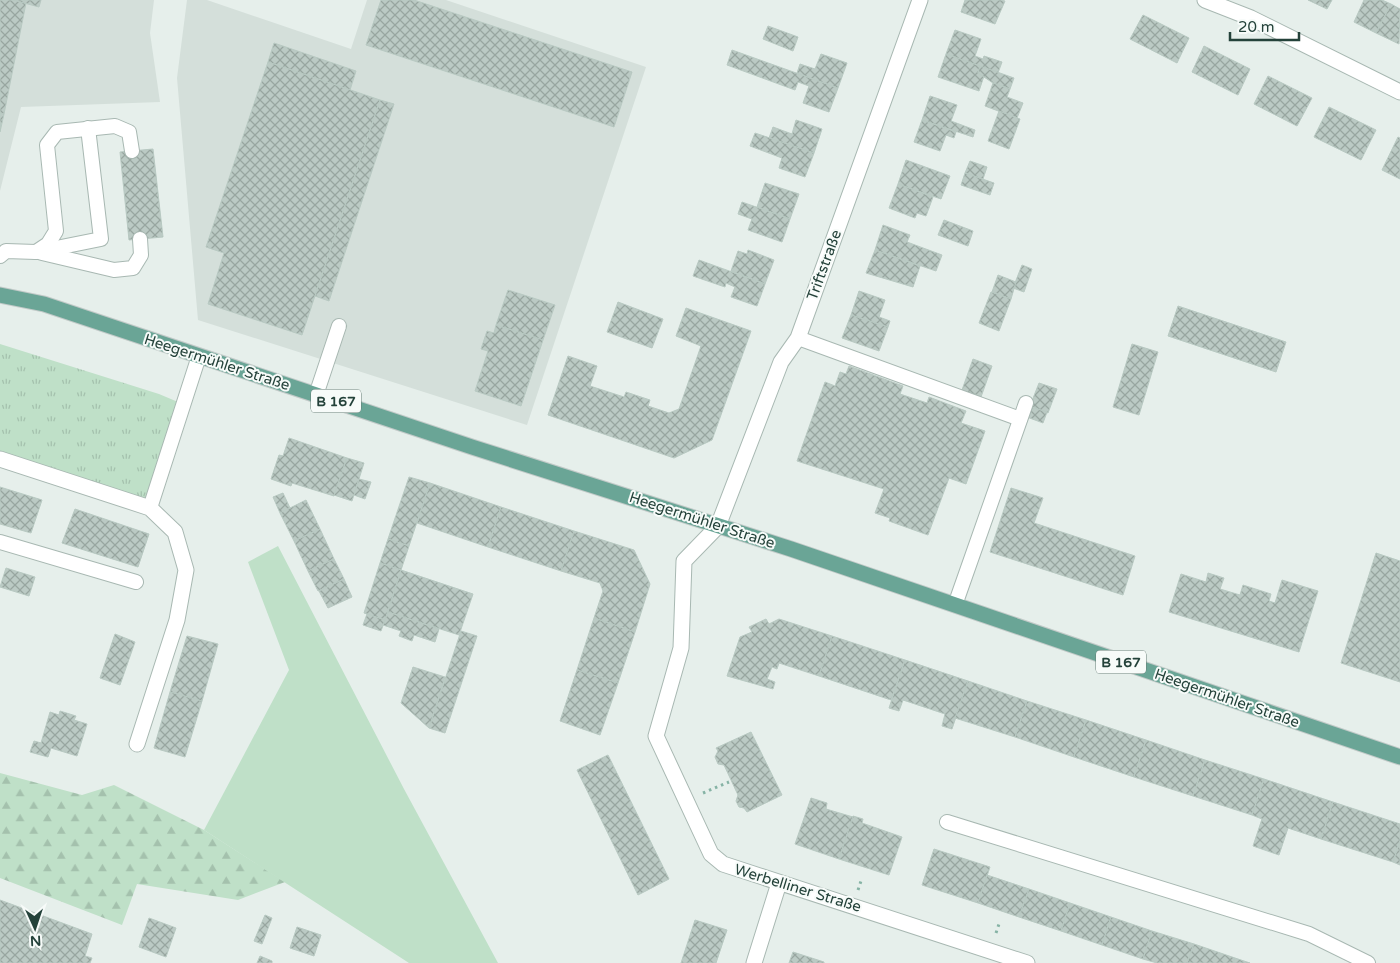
<svg xmlns="http://www.w3.org/2000/svg" width="1400" height="963" viewBox="0 0 1400 963" font-family="'Varela Round',sans-serif">
	<defs>
		<pattern id="grass-tufts" width="24" height="20" patternUnits="userSpaceOnUse" patternTransform="scale(1.25)"><rect width="24" height="20" fill="#bfe0c8"/><path d="M3 7l-1-3M5 7V3M7 7l1-3M15 17l-1-3M17 17v-4M19 17l1-3" fill="none" stroke="#a4c1ad"/></pattern>
		<pattern id="forest-firs" width="22" height="20" patternUnits="userSpaceOnUse" patternTransform="scale(1.25)"><rect width="22" height="20" fill="#bfe0c8"/><path d="M5 1l3.5 6h-7zM16 11l3.5 6h-7z" fill="#a4c1ad"/></pattern>
		<pattern id="building-cross-hatch" width="8" height="8" patternUnits="userSpaceOnUse" patternTransform="scale(1.25)"><rect width="8" height="8" fill="#bbcac4"/><path d="M0 0l8 8M0 8l8-8" fill="none" stroke="#98a6a0"/></pattern>
	</defs>
	<rect width="100%" height="100%" fill="#e6efeb"/>
	<g fill="#d4dfda">
		<polygon points="0,0 154,0 150,33 160,102 21,107 0,191"/>
		<polygon points="187,0 207,0 351,49 367,0 446,0 646,67 527,425 198,320 177,78"/>
	</g>
	<polygon fill="url(#grass-tufts)" points="0,344 159,394 178,402 146,500 0,453"/>
	<polygon fill="url(#forest-firs)" points="0,773 82,795 114,785 204,830 285,882 238,900 137,884 122,925 0,878"/>
	<polygon fill="#bfe0c8" points="278,546 404,789 498,963 409,963 204,830 289,670 248,562"/>
	<g fill="url(#building-cross-hatch)" stroke="#b8c9c2">
		<polygon points="0,0 13,0 26,3 4,114 0,113"/>
		<polygon points="13,0 41,0 39,7"/>
		<polygon points="381,0 414,0 632,72 614,127 366,45"/>
		<polygon points="965,0 1001,0 1005,1 995,24 961,12"/>
		<polygon points="1308,0 1332,0 1327,9"/>
		<polygon points="1364,0 1382,0 1391,4 1376,33 1354,22"/>
		<polygon points="1391,4 1400,9 1399,44 1376,33"/>
		<polygon points="1143,15 1189,38 1177,63 1130,39"/>
		<polygon points="768,26 798,37 793,51 763,39"/>
		<polygon points="955,30 981,39 975,56 983,59 984,56 1002,62 998,73 946,54"/>
		<polygon points="274,43 356,71 350,90 268,62"/>
		<polygon points="1204,46 1250,69 1238,95 1192,72"/>
		<polygon points="732,50 838,88 829,112 803,103 809,86 798,82 795,90 727,65"/>
		<polygon points="821,54 847,63 838,88 797,73 800,64 815,69"/>
		<polygon points="946,54 980,66 978,73 984,76 979,91 938,77"/>
		<polygon points="268,62 380,100 302,335 208,304 224,253 206,247"/>
		<polygon points="980,66 1014,78 1010,89 993,83 978,73"/>
		<polygon points="1268,76 1312,98 1297,126 1254,104"/>
		<polygon points="993,83 1010,89 1007,97 1023,103 1017,118 985,106"/>
		<polygon points="930,96 957,105 951,121 975,130 973,137 922,120"/>
		<polygon points="380,100 394,104 329,301 315,296"/>
		<polygon points="1329,107 1376,130 1361,160 1314,137"/>
		<polygon points="999,111 1020,119 1009,149 988,141"/>
		<polygon points="0,113 4,114 0,132"/>
		<polygon points="796,120 822,129 814,153 769,138 773,127 792,134"/>
		<polygon points="922,120 956,132 954,138 946,135 940,151 914,142"/>
		<polygon points="755,133 814,153 805,177 779,168 782,158 750,146"/>
		<polygon points="1398,137 1400,138 1400,179 1382,170"/>
		<polygon points="153,149 163,237 129,240 120,152"/>
		<polygon points="906,160 950,176 941,199 898,184"/>
		<polygon points="970,161 987,167 983,179 965,173"/>
		<polygon points="965,173 994,183 990,195 961,185"/>
		<polygon points="765,183 799,194 790,219 757,207"/>
		<polygon points="898,184 933,197 926,216 917,213 915,218 889,208"/>
		<polygon points="742,202 790,219 782,242 748,230 752,219 738,214"/>
		<polygon points="944,220 973,231 968,246 938,235"/>
		<polygon points="883,225 910,235 907,242 942,255 936,271 875,250"/>
		<polygon points="748,250 774,260 765,284 731,271 738,251 747,254"/>
		<polygon points="875,250 920,266 913,287 866,273"/>
		<polygon points="699,260 765,284 757,306 731,297 735,287 726,283 725,287 693,276"/>
		<polygon points="1022,265 1032,269 1024,292 1013,288"/>
		<polygon points="998,275 1016,282 1011,299 992,292"/>
		<polygon points="508,290 555,305 543,340 496,325"/>
		<polygon points="859,291 885,300 879,317 890,321 888,327 851,315"/>
		<polygon points="991,292 1011,299 999,331 979,323"/>
		<polygon points="618,302 663,319 652,348 607,332"/>
		<polygon points="1178,306 1286,342 1276,372 1168,336"/>
		<polygon points="686,308 751,331 712,440 674,458 548,415 568,356 597,366 590,386 624,397 626,392 650,400 648,406 669,413 679,409 701,346 676,336"/>
		<polygon points="851,315 888,327 879,351 842,338"/>
		<polygon points="496,325 543,340 521,406 475,391 488,351 481,349 487,331 494,333"/>
		<polygon points="1132,344 1158,352 1139,415 1113,407"/>
		<polygon points="973,359 992,366 981,397 962,390"/>
		<polygon points="849,366 903,386 900,394 927,403 929,397 966,411 961,423 985,431 966,484 949,478 928,535 889,521 890,518 875,513 884,489 797,461 825,382 835,386 840,372 846,374"/>
		<polygon points="1039,383 1057,389 1048,413 1030,406"/>
		<polygon points="1031,407 1047,412 1043,423 1027,417"/>
		<polygon points="289,438 347,458 334,496 292,483 291,486 271,479 279,455 283,456"/>
		<polygon points="347,458 364,463 352,501 334,495"/>
		<polygon points="409,477 430,483 409,546 388,539"/>
		<polygon points="359,479 371,482 365,499 354,495"/>
		<polygon points="430,483 501,507 488,547 417,523"/>
		<polygon points="0,487 42,500 31,533 0,524"/>
		<polygon points="1011,488 1043,498 1034,523 1135,556 1123,595 990,552"/>
		<polygon points="283,493 290,508 280,513 273,497"/>
		<polygon points="306,500 320,529 294,541 280,513"/>
		<polygon points="501,507 574,531 561,571 488,547"/>
		<polygon points="75,509 149,534 138,567 62,543"/>
		<polygon points="320,529 334,559 308,571 294,541"/>
		<polygon points="574,531 634,550 650,584 635,632 594,618 603,591 600,583 561,571"/>
		<polygon points="388,539 409,546 401,570 380,563"/>
		<polygon points="1376,553 1400,561 1400,682 1341,663"/>
		<polygon points="334,559 344,579 318,591 308,571"/>
		<polygon points="380,563 401,570 385,620 364,613"/>
		<polygon points="6,568 35,577 29,596 0,587"/>
		<polygon points="401,570 473,594 459,635 388,612"/>
		<polygon points="1208,573 1224,578 1220,589 1240,595 1243,585 1271,594 1269,601 1275,603 1282,580 1318,591 1299,652 1169,612 1181,574 1206,582"/>
		<polygon points="344,579 352,597 328,608 319,591"/>
		<polygon points="388,612 439,629 435,642 414,635 412,641 399,636 401,631 383,625"/>
		<polygon points="367,614 385,620 381,631 363,625"/>
		<polygon points="594,618 635,632 618,683 577,670"/>
		<polygon points="766,619 769,624 779,619 832,636 819,676 779,663 777,669 772,667 767,679 775,682 773,689 727,676 740,637 752,632 749,627"/>
		<polygon points="461,631 477,636 445,733 429,728"/>
		<polygon points="115,634 135,642 120,685 100,678"/>
		<polygon points="187,636 218,644 202,701 170,692"/>
		<polygon points="832,636 905,660 891,700 819,676"/>
		<polygon points="905,660 968,681 952,729 942,726 945,714 903,700 899,711 889,708"/>
		<polygon points="413,667 445,677 429,728 401,703"/>
		<polygon points="577,670 618,683 600,735 560,721"/>
		<polygon points="968,681 1027,701 1015,737 955,718"/>
		<polygon points="170,692 202,701 185,757 154,748"/>
		<polygon points="1027,701 1086,720 1074,757 1015,737"/>
		<polygon points="60,711 76,716 74,720 87,724 77,756 51,748 48,757 30,752 34,741 41,743 50,712 59,715"/>
		<polygon points="1086,720 1146,740 1134,777 1074,757"/>
		<polygon points="751,732 782,795 747,812 744,808 739,807 736,801 738,795 724,765 718,764 715,757 718,751 716,748"/>
		<polygon points="1146,740 1205,760 1193,796 1134,777"/>
		<polygon points="608,755 669,879 638,895 577,770"/>
		<polygon points="1205,760 1264,779 1252,815 1193,796"/>
		<polygon points="1264,779 1333,802 1321,839 1288,828 1279,855 1253,846 1262,819 1252,815"/>
		<polygon points="811,798 827,803 826,809 853,817 839,859 795,844"/>
		<polygon points="1333,802 1400,824 1400,841 1393,862 1321,839"/>
		<polygon points="853,816 863,819 862,823 902,837 889,875 839,859"/>
		<polygon points="1400,841 1400,865 1393,862"/>
		<polygon points="934,849 990,867 978,903 922,885"/>
		<polygon points="987,875 1029,889 1019,917 978,903"/>
		<polygon points="1029,889 1070,903 1061,931 1019,917"/>
		<polygon points="0,900 92,934 85,956 92,958 90,963 0,963"/>
		<polygon points="1070,903 1111,917 1102,945 1061,931"/>
		<polygon points="265,915 272,918 262,944 254,941"/>
		<polygon points="1111,917 1152,931 1143,959 1102,945"/>
		<polygon points="149,918 176,928 166,957 139,947"/>
		<polygon points="695,920 727,930 716,963 681,963"/>
		<polygon points="297,927 321,935 314,956 290,948"/>
		<polygon points="1152,931 1194,944 1187,963 1157,963 1143,959"/>
		<polygon points="1194,944 1235,958 1233,963 1187,963"/>
		<polygon points="793,952 824,962 824,963 789,963"/>
		<polygon points="260,956 272,961 272,963 257,963"/>
		<polygon points="1235,958 1250,963 1233,963"/>
	</g>
	<g fill="none" stroke-linecap="round" stroke-linejoin="round">
		<defs>
			<g id="service">
				<polyline points="36,252 48,244 56,231 47,145 57,132 115,126 129,132 132,151"/>
				<polyline points="42,253 114,270 133,268 141,255 140,239"/>
				<polyline points="0,256 6,251 36,252 101,239 88,128"/>
				<polyline points="798,338 1020,419"/>
				<polyline points="316,395 339,326"/>
				<polyline points="150,508 199,356"/>
				<polyline points="0,542 136,582"/>
				<polyline points="955,605 1026,403"/>
				<polyline points="947,822 1309,934 1368,963"/>
			</g>
			<g id="minor">
				<polyline points="920,0 798,338 781,362 718,526 684,561 681,648 656,736 711,854 723,864 1027,963"/>
				<polyline points="1205,0 1251,18 1400,92"/>
				<polyline points="0,459 150,508 175,532 186,570 177,620 137,744"/>
				<polyline points="754,963 779,883"/>
			</g>
			<polyline id="primary" points="0,295 44,304 472,447 791,549 1400,757"/>
		</defs>
		<use href="#service" stroke="#a8b8b2" stroke-width="16"/>
		<use href="#minor" stroke="#a8b8b2" stroke-width="17"/>
		<use href="#primary" stroke="#c2cac8" stroke-width="17"/>
		<g stroke="#86b3a5" stroke-width="3" stroke-dasharray="2.5 4" stroke-linecap="butt">
			<polyline points="703,793 729,782"/>
			<polyline points="858,890 862,878"/>
			<polyline points="996,933 999,924"/>
		</g>
		<use href="#service" stroke="#fff" stroke-width="14"/>
		<use href="#minor" stroke="#fff" stroke-width="15"/>
		<use href="#primary" stroke="#6aa596" stroke-width="15"/>
	</g>
	<g text-anchor="middle" dominant-baseline="central" stroke-width="4" stroke-linejoin="round" paint-order="stroke">
		<g fill="#f7fbf9" stroke="#637a73" stroke-width="1">
			<rect x="311" y="389.5" width="50" height="23" rx="4"/>
			<rect x="1096" y="650.5" width="50" height="23" rx="4"/>
		</g>
		<g font-size="14" font-weight="bold" fill="#24423a">
			<text x="336" y="401">B 167</text>
			<text x="1121" y="662">B 167</text>
		</g>
		<g font-size="15" fill="#24423a" stroke="#f7fbf9">
			<text transform="translate(824 265) rotate(-70)">Triftstraße</text>
			<text transform="translate(217 362) rotate(18)">Heegermühler Straße</text>
			<text transform="translate(702 520) rotate(18)">Heegermühler Straße</text>
			<text transform="translate(1227 698) rotate(19)">Heegermühler Straße</text>
			<text transform="translate(798 888) rotate(17)">Werbelliner Straße</text>
		</g>
	</g>
	<g transform="translate(35 928) rotate(177)" stroke="#f7fbf9" stroke-width="4" paint-order="stroke">
	<path d="M0-4L9 19L0 12L-9 19Z" fill="#24423a"/>
	<text y="-8" font-size="14" font-weight="bold" text-anchor="middle" fill="#24423a">N</text>
	</g>
	<path d="M1230 32v8h69v-8" fill="none" stroke="#24423a" stroke-width="2.5"/>
	<text x="1238" y="32" font-size="15" fill="#24423a" stroke="#f7fbf9" stroke-width="4" paint-order="stroke">20 m</text>
</svg>
